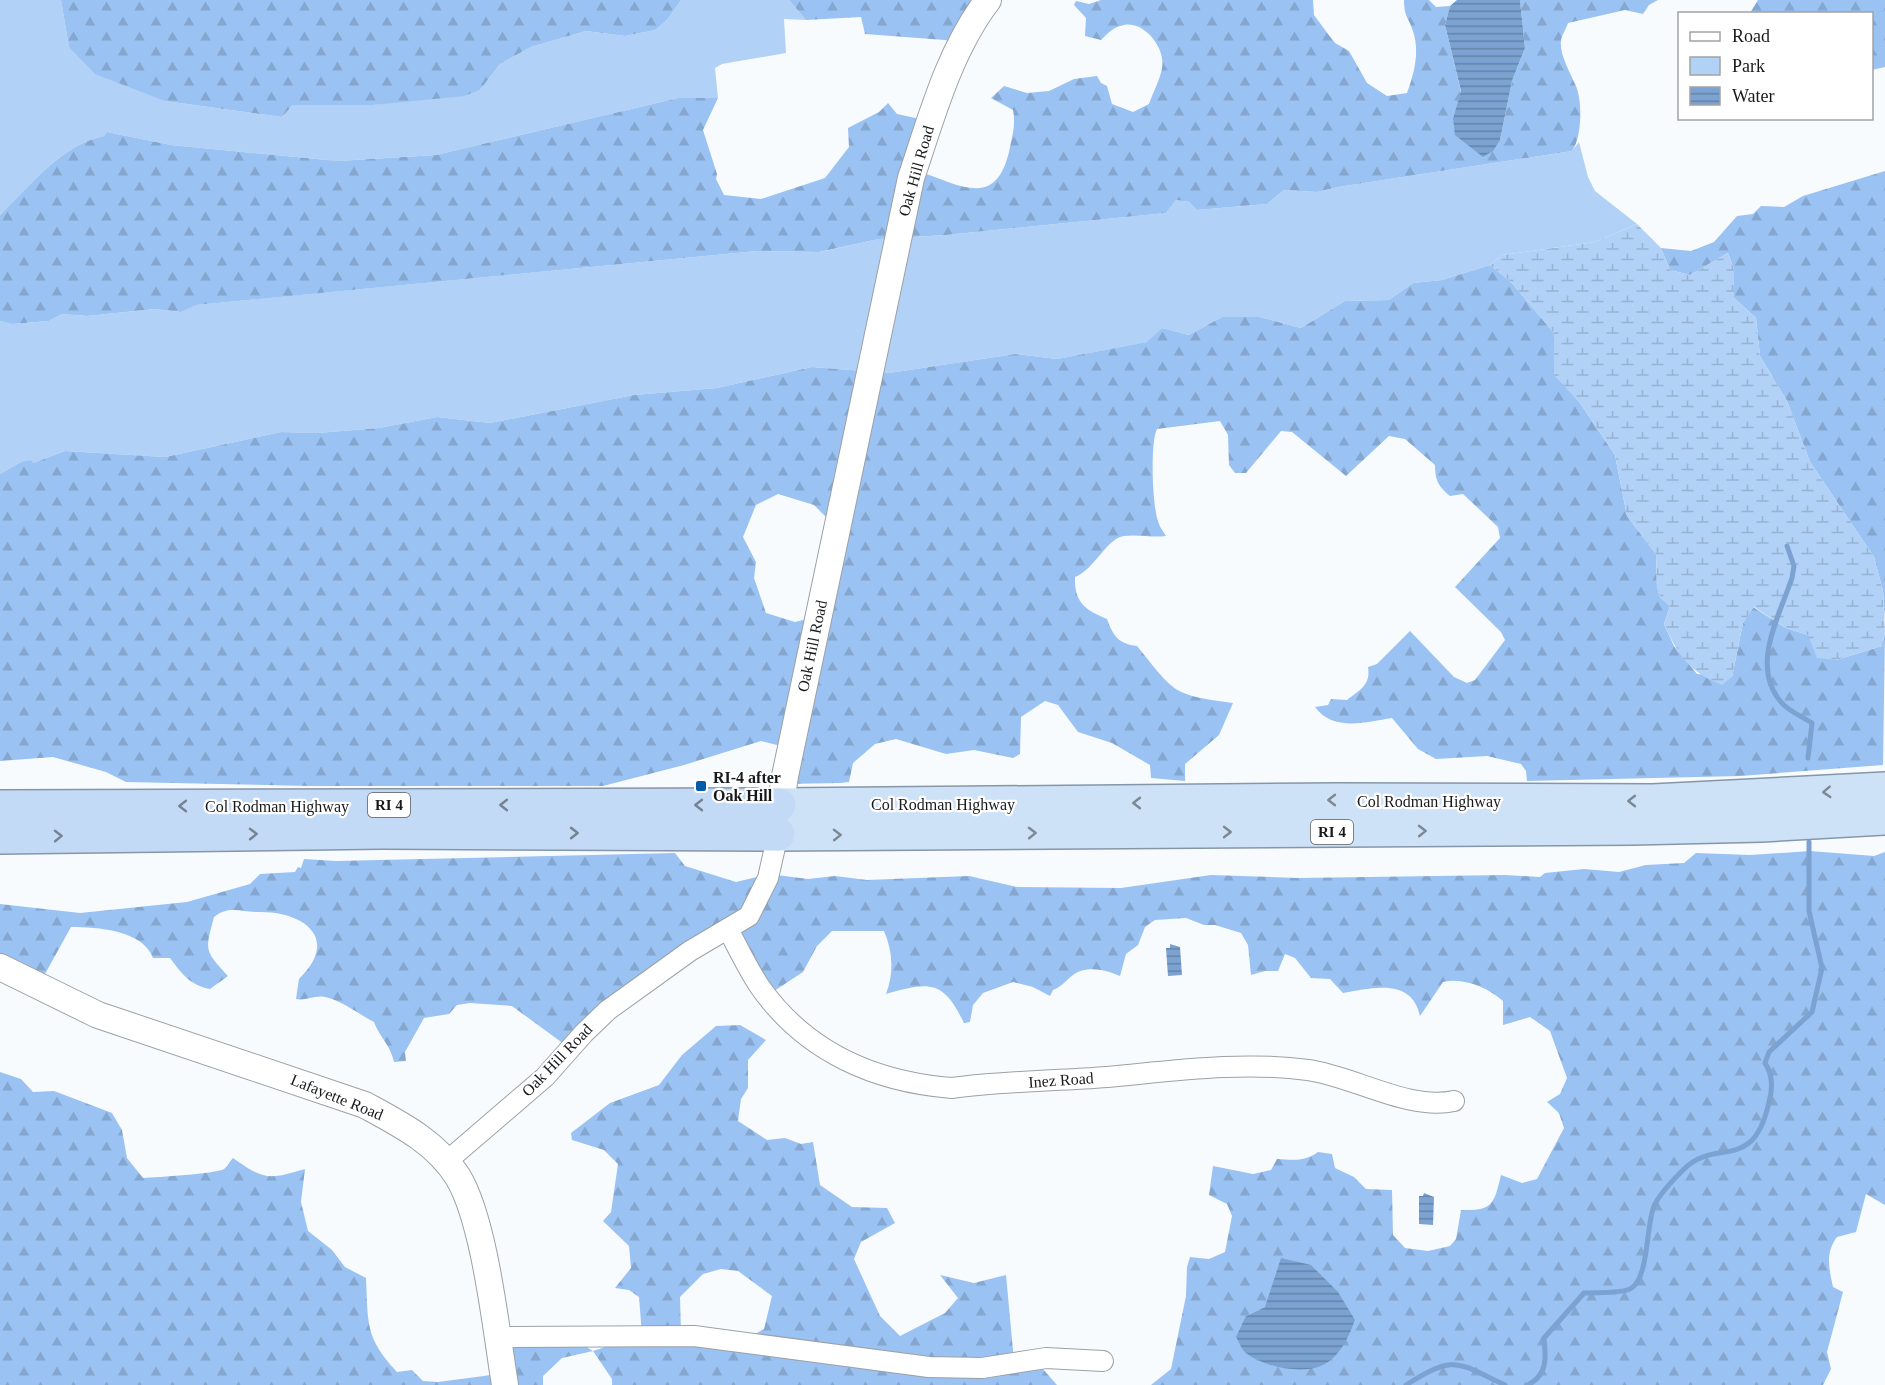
<svg xmlns="http://www.w3.org/2000/svg" width="1885" height="1385" viewBox="0 0 1885 1385" font-family="'Times New Roman',serif">
	<defs>
		<pattern id="forest-firs" width="22" height="20" patternUnits="userSpaceOnUse" patternTransform="scale(1.5)"><rect width="22" height="20" fill="#9ac2f2"/><path d="M5 1l3.5 6h-7zM16 11l3.5 6h-7z" fill="#84a6cf"/></pattern>
		<pattern id="wetland-marsh" width="20" height="14" patternUnits="userSpaceOnUse" patternTransform="scale(1.5)"><rect width="20" height="14" fill="#b2d1f6"/><path d="M1 5h8M5 5V1M11 12h8M15 12V8" fill="none" stroke="#98b3d2"/></pattern>
		<pattern id="water-rules" width="6" height="5" patternUnits="userSpaceOnUse" patternTransform="scale(1.5)"><rect width="6" height="5" fill="#7ba2d0"/><path d="M0 2.5h6" fill="none" stroke="#6483a8"/></pattern>
	</defs>
	<rect width="100%" height="100%" fill="#f8fbfe"/>
	<g fill="#b2d1f6">
		<path d="M 0,0 L 61,0 L 69,47 L 165,101 L 282,117 L 293,105 L 373,105 L 480,90 L 500,64 L 531,47 L 586,31 L 625,36 L 655,30 L 667,20 L 681,0 L 789,0 L 806,20 L 784,19 L 786,53 L 722,64 L 715,68 L 718,98 L 678,98 L 436,155 L 338,161 L 171,145 L 107,132 L 104,136 C 61,145 31,185 0,215 Z"/>
		<polygon points="1579,142 1588,177 1595,191 1637,224 1595,242 1502,255 1490,265 1442,280 1413,283 1389,300 1345,301 1301,328 1260,317 1222,317 1189,335 1162,328 1148,342 1057,359 1015,354 889,373 812,367 717,388 634,395 490,423 437,417 379,428 318,433 281,432 165,457 65,451 33,463 21,462 0,474 0,321 12,324 49,321 62,314 87,316 155,309 181,312 195,305 757,251 820,252 879,239 946,235 1166,213 1176,200 1189,202 1197,210 1267,204 1284,190 1317,192 1338,187 1572,151"/>
	</g>
	<g fill="url(#forest-firs)" fill-rule="evenodd">
		<polygon points="61,0 681,0 667,20 655,30 625,36 586,31 531,47 500,64 480,90 464,96 373,105 293,105 282,117 165,101 95,74 69,47"/>
		<polygon points="789,0 994,0 965,46 945,40 865,34 861,17 806,20"/>
		<path d="M 1101,0 L 1313,0 L 1314,15 L 1328,34 L 1335,43 L 1349,51 L 1367,83 L 1387,96 L 1407,93 C 1414,74 1420,52 1413,31 C 1409,18 1404,17 1404,0 L 1429,0 L 1436,7 L 1450,6 L 1445,25 L 1461,92 L 1453,118 L 1500,140 L 1512,81 L 1525,48 L 1520,0 L 1658,0 L 1649,5 L 1643,14 L 1625,10 L 1568,23 C 1566,29 1562,35 1561,40 C 1559,54 1570,72 1575,84 C 1583,99 1582,138 1572,151 L 1338,187 L 1317,192 L 1284,190 L 1267,204 L 1197,210 L 1189,202 L 1176,200 L 1166,213 L 946,235 L 879,239 L 819,252 L 757,251 L 196,305 L 181,312 L 155,309 L 87,316 L 62,314 L 49,321 L 12,324 L 0,321 L 0,215 C 31,185 61,145 104,136 L 107,132 L 171,145 L 338,161 L 436,155 L 678,98 L 718,98 L 703,130 L 717,174 L 716,179 L 724,195 L 761,199 L 825,178 L 849,147 L 848,128 L 879,112 L 888,103 L 897,114 L 934,122 L 920,172 C 961,185 995,209 1009,152 C 1012,137 1016,125 1013,110 L 991,98 L 1004,86 L 1027,93 L 1049,91 L 1074,79 L 1097,76 L 1101,83 L 1107,86 L 1112,104 L 1133,112 L 1149,104 C 1153,92 1160,80 1162,68 C 1166,49 1145,21 1124,25 C 1113,27 1108,33 1101,40 L 1085,36 L 1086,18 L 1074,5 L 1076,1 L 1089,4 Z"/>
		<polygon points="1758,0 1885,0 1885,67 1872,70 1872,14 1750,13"/>
		<polygon points="1885,171 1885,621 1883,591 1874,557 1810,462 1787,401 1760,356 1756,318 1734,298 1734,269 1728,253 1690,275 1670,270 1661,248 1691,251 1714,242 1737,216 1753,214 1761,206 1784,207 1803,196"/>
		<path d="M 1490,265 L 1511,282 L 1554,333 L 1555,375 L 1580,403 L 1615,455 L 1627,516 L 1656,554 L 1657,588 L 1660,597 L 1670,606 L 1664,624 L 1674,646 L 1697,674 L 1732,677 L 1743,623 L 1753,607 L 1786,628 L 1808,635 L 1836,660 L 1882,646 L 1885,632 L 1883,765 L 1740,776 L 1527,781 L 1526,771 L 1521,764 L 1487,756 L 1436,759 L 1418,749 L 1392,718 C 1366,722 1333,732 1315,707 L 1328,705 L 1331,699 L 1347,700 C 1360,690 1371,685 1368,667 L 1377,664 L 1410,631 L 1454,677 L 1467,683 L 1475,680 L 1505,640 L 1501,632 L 1455,587 L 1500,538 L 1498,527 L 1463,494 L 1450,496 C 1438,486 1435,480 1435,465 L 1405,439 L 1389,436 L 1346,476 L 1292,432 L 1281,431 L 1246,473 L 1235,473 L 1229,465 L 1228,435 L 1220,421 L 1157,429 C 1150,442 1152,509 1159,524 C 1160,528 1164,532 1166,536 C 1152,538 1138,534 1124,536 C 1107,538 1094,570 1075,577 C 1074,603 1086,610 1107,619 C 1113,636 1119,644 1137,646 C 1175,693 1172,695 1233,703 L 1219,735 L 1185,764 L 1185,781 L 1151,778 L 1150,765 L 1112,743 L 1078,732 L 1058,705 L 1045,701 L 1021,717 L 1020,754 L 1013,758 L 974,750 L 946,754 L 896,739 L 875,744 L 853,763 L 849,782 L 840,783 L 785,784 L 789,748 L 761,741 L 684,765 L 603,786 L 308,786 L 126,782 L 106,772 L 53,757 L 0,761 L 0,474 L 21,462 L 31,460 L 33,463 L 65,451 L 165,457 L 281,432 L 318,433 L 379,428 L 437,417 L 490,423 L 634,395 L 717,388 L 812,367 L 889,373 L 1015,354 L 1057,359 L 1147,342 L 1162,328 L 1189,335 L 1222,317 L 1260,317 L 1301,328 L 1345,301 L 1389,300 L 1413,283 L 1442,280 ZM 778,494 L 814,505 L 836,527 L 815,617 L 795,622 L 766,613 L 754,578 L 756,562 L 743,537 L 756,505 Z"/>
		<path d="M 1810,851 L 1874,856 L 1885,852 L 1885,1205 L 1866,1194 L 1856,1232 L 1837,1237 C 1825,1253 1829,1268 1833,1287 L 1843,1292 L 1827,1352 L 1831,1369 L 1823,1385 L 1151,1385 L 1171,1369 L 1186,1296 L 1187,1267 L 1190,1257 L 1209,1259 L 1225,1252 L 1232,1216 L 1227,1204 L 1209,1195 L 1213,1166 L 1253,1174 L 1271,1170 L 1277,1159 C 1293,1160 1304,1162 1318,1152 L 1332,1154 L 1335,1168 L 1354,1177 L 1366,1189 L 1392,1190 L 1393,1235 L 1405,1248 L 1428,1251 L 1450,1246 L 1456,1239 L 1461,1210 C 1493,1211 1494,1204 1501,1175 L 1522,1183 L 1537,1179 L 1564,1128 L 1559,1113 L 1547,1102 L 1560,1094 L 1567,1078 L 1550,1031 L 1530,1017 L 1503,1025 L 1503,1001 C 1488,988 1464,977 1443,982 L 1420,1016 C 1412,977 1371,988 1343,993 L 1330,979 L 1311,978 L 1295,958 L 1285,954 L 1278,971 L 1265,971 L 1251,975 L 1248,945 L 1241,933 L 1215,925 L 1204,925 L 1186,918 L 1155,920 L 1145,927 L 1138,945 L 1126,954 L 1120,976 C 1106,970 1087,965 1073,975 C 1065,981 1063,986 1053,990 L 1050,996 L 1033,987 L 1013,982 L 983,993 L 973,1005 L 970,1022 L 964,1023 C 943,979 929,982 886,994 C 894,973 893,952 884,931 L 832,931 L 817,946 L 803,972 L 768,995 L 729,935 L 568,1047 L 512,1006 L 470,1003 L 457,1005 L 449,1014 L 424,1018 L 405,1052 L 406,1061 L 394,1062 C 390,1044 380,1038 374,1022 C 360,1015 341,1000 325,997 C 314,995 306,1001 296,999 L 299,979 C 341,938 303,911 258,912 C 240,912 229,905 214,917 C 205,951 204,950 228,976 L 210,989 C 190,985 182,974 170,958 L 153,958 C 143,930 97,927 71,927 L 40,983 L 0,969 L 0,904 L 80,913 L 187,902 L 250,884 L 260,874 L 295,872 L 298,867 L 301,868 L 304,859 L 336,861 L 675,853 L 685,866 L 736,882 L 769,874 L 808,879 L 835,876 L 867,880 L 969,876 L 1017,887 L 1121,888 L 1211,875 L 1298,878 L 1505,875 L 1540,877 L 1545,873 L 1584,869 L 1619,872 L 1646,865 L 1684,863 L 1696,853 L 1750,855 ZM 1265,1307 L 1266,1362 L 1246,1316 Z"/>
		<path d="M 740,1025 L 766,1040 L 748,1060 L 748,1088 L 741,1099 L 738,1121 L 767,1140 L 785,1138 L 801,1144 L 813,1142 L 820,1185 L 852,1207 L 887,1208 L 895,1223 L 861,1242 L 854,1259 L 880,1316 L 900,1336 L 945,1313 L 958,1298 L 940,1275 L 974,1283 L 1006,1275 L 1014,1361 L 1035,1360 L 1057,1385 L 612,1385 L 612,1379 L 593,1351 L 562,1358 L 543,1376 L 543,1385 L 0,1385 L 0,1072 L 21,1079 L 33,1092 L 54,1091 L 112,1113 L 122,1130 L 127,1158 L 143,1178 C 157,1177 215,1174 224,1169 C 228,1166 230,1161 233,1158 C 264,1180 268,1180 305,1169 L 301,1202 L 308,1231 L 332,1250 L 345,1267 L 366,1278 C 368,1323 365,1338 397,1372 L 412,1370 L 423,1381 L 438,1382 L 499,1374 L 497,1346 L 570,1337 L 593,1351 L 642,1335 L 639,1297 L 629,1290 L 615,1288 L 631,1268 L 629,1246 L 603,1221 L 611,1212 L 618,1164 L 604,1150 L 572,1140 L 571,1133 L 610,1103 L 659,1085 L 682,1055 L 716,1026 ZM 721,1269 L 738,1271 L 772,1296 L 764,1329 L 741,1342 L 681,1333 L 680,1297 L 703,1274 Z"/>
	</g>
	<path fill="url(#wetland-marsh)" d="M 1637,224 L 1661,248 L 1670,270 L 1690,275 L 1728,253 L 1734,269 L 1734,298 L 1756,318 L 1760,356 L 1787,401 L 1810,462 L 1874,557 L 1883,591 L 1885,632 L 1882,646 L 1836,660 L 1817,658 L 1808,635 L 1786,628 L 1754,607 L 1743,623 L 1732,677 L 1722,685 C 1688,671 1679,656 1664,624 L 1670,606 L 1660,597 L 1657,588 L 1656,554 L 1627,516 L 1615,455 L 1580,403 L 1554,375 L 1554,333 L 1511,282 L 1490,265 L 1502,255 L 1595,242 Z"/>
	<g fill="url(#water-rules)">
		<polygon points="1457,0 1520,0 1525,48 1512,81 1500,140 1493,151 1483,157 1455,135 1453,118 1461,91 1445,25 1450,6"/>
		<polygon points="1170,944 1180,947 1182,975 1168,976 1166,948 1170,948"/>
		<polygon points="1424,1193 1434,1197 1433,1225 1419,1224 1419,1196 1423,1196"/>
		<path d="M 1281,1258 L 1311,1265 L 1338,1292 L 1355,1320 C 1349,1336 1340,1357 1323,1365 C 1302,1375 1264,1367 1246,1353 C 1242,1350 1239,1342 1236,1337 L 1246,1316 L 1265,1307 Z"/>
	</g>
	<g fill="none" stroke-linecap="round" stroke-linejoin="round">
		<g stroke="#7ba2d0" stroke-width="5">
			<path d="M 1787,546 L 1794,566 L 1792,578 C 1779,617 1750,666 1781,702 C 1788,711 1803,717 1812,723 L 1808,758"/>
			<path d="M 1406,1385 C 1455,1354 1456,1362 1505,1385"/>
			<path d="M 1528,1385 C 1548,1374 1546,1358 1544,1338 L 1584,1293 C 1597,1292 1619,1294 1630,1289 C 1649,1280 1646,1225 1654,1206 C 1659,1195 1674,1179 1683,1170 C 1716,1136 1753,1175 1769,1102 C 1773,1088 1773,1075 1765,1063 L 1769,1052 L 1812,1012 L 1822,968 L 1809,911 L 1809,842"/>
		</g>
		<defs>
			<g id="minor">
				<path d="M 729,931 C 739,950 748,969 760,987 C 806,1052 875,1082 952,1088 C 1003,1081 1055,1081 1107,1077 C 1172,1071 1242,1061 1308,1070 C 1353,1076 1409,1111 1454,1101"/>
				<polyline points="446,1162 545,1077 584,1033 608,1010 690,951 749,916 768,878 778,834"/>
				<polyline points="497,1337 694,1336 929,1367 982,1368 1046,1358 1103,1361"/>
			</g>
			<g id="tertiary">
				<path d="M 778,822 L 785,776 L 911,178 C 931,119 949,51 988,0"/>
				<path d="M 0,967 L 98,1015 L 365,1105 C 400,1124 436,1142 458,1177 C 485,1222 496,1330 505,1385"/>
			</g>
			<g id="trunk">
				<polyline points="779,805 1337,800 1653,801 1885,789"/>
				<polyline points="778,834 1633,828 1762,825 1885,818"/>
			</g>
			<g id="motorway">
				<polyline points="0,807 779,805"/>
				<polyline points="0,837 382,832 778,834"/>
			</g>
		</defs>
		<use href="#minor" stroke="#9ca1a6" stroke-width="22"/>
		<use href="#tertiary" stroke="#9ca1a6" stroke-width="28"/>
		<use href="#trunk" stroke="#8696a9" stroke-width="36"/>
		<use href="#motorway" stroke="#8696a9" stroke-width="36"/>
		<use href="#minor" stroke="#fff" stroke-width="20"/>
		<use href="#tertiary" stroke="#fff" stroke-width="26"/>
		<use href="#trunk" stroke="#cee2f7" stroke-width="33"/>
		<use href="#motorway" stroke="#c2daf5" stroke-width="33"/>
	</g>
	<defs><path id="oneway-chevron" d="M-2-3.5L2.5 0L-2 3.5" fill="none" stroke-width="1.6" stroke-linecap="round" stroke-linejoin="round" transform="scale(1.5)"/></defs>
	<g stroke="#7c8894">
		<use href="#oneway-chevron" transform="translate(1827 792) rotate(177)"/>
		<use href="#oneway-chevron" transform="translate(1332 800) rotate(180)"/>
		<use href="#oneway-chevron" transform="translate(1632 801) rotate(-180)"/>
		<use href="#oneway-chevron" transform="translate(1137 803) rotate(180)"/>
		<use href="#oneway-chevron" transform="translate(1422 831) rotate(-1)"/>
		<use href="#oneway-chevron" transform="translate(1227 832)"/>
		<use href="#oneway-chevron" transform="translate(1032 833) rotate(-1)"/>
		<use href="#oneway-chevron" transform="translate(837 835) rotate(-1)"/>
	</g>
	<g stroke="#758393">
		<use href="#oneway-chevron" transform="translate(504 805) rotate(180)"/>
		<use href="#oneway-chevron" transform="translate(699 805) rotate(180)"/>
		<use href="#oneway-chevron" transform="translate(183 806) rotate(180)"/>
		<use href="#oneway-chevron" transform="translate(574 833)"/>
		<use href="#oneway-chevron" transform="translate(253 834) rotate(-1)"/>
		<use href="#oneway-chevron" transform="translate(58 836) rotate(-1)"/>
	</g>
	<rect fill="#025ba9" stroke="#fff" stroke-width="2" x="695" y="780" width="12" height="12" rx="3"/>
	<g text-anchor="middle" dominant-baseline="central" stroke-width="4.5" stroke-linejoin="round" paint-order="stroke">
		<g fill="#fff" stroke="#5d5e5f" stroke-width="1.5">
			<rect x="368" y="793" width="42" height="24" rx="4.5"/>
			<rect x="1311" y="820" width="42" height="24" rx="4.5"/>
		</g>
		<g font-size="15" font-weight="bold" fill="#17191b">
			<text x="389" y="805">RI 4</text>
			<text x="1332" y="832">RI 4</text>
		</g>
		<g font-size="16" fill="#17191b" stroke="#fff">
			<text transform="translate(916 171) rotate(-74)">Oak Hill Road</text>
			<text transform="translate(812 646) rotate(-78)">Oak Hill Road</text>
			<text x="1429" y="801">Col Rodman Highway</text>
			<text x="943" y="804">Col Rodman Highway</text>
			<text x="277" y="806">Col Rodman Highway</text>
			<text transform="translate(557 1060) rotate(-46)">Oak Hill Road</text>
			<text transform="translate(1061 1080) rotate(-4)">Inez Road</text>
			<text transform="translate(337 1097) rotate(22)">Lafayette Road</text>
		</g>
		<g font-size="16" font-weight="bold" fill="#17191b" stroke="#fff" text-anchor="start">
			<text x="713" y="777">RI-4 after<tspan x="713" dy="18">Oak Hill</tspan></text>
		</g>
	</g>
	<rect x="1678" y="12" width="195" height="108" fill="#ffffff" stroke="#a2a3a4" stroke-width="1.5"/>
	<rect x="1690" y="32" width="30" height="9" fill="#ffffff" stroke="#a2a3a4" stroke-width="1.5"/>
	<text x="1732" y="42" font-size="18" fill="#17191b">Road</text>
	<rect x="1690" y="57" width="30" height="18" fill="#b2d1f6" stroke="#a2a3a4" stroke-width="1.5"/>
	<text x="1732" y="72" font-size="18" fill="#17191b">Park</text>
	<rect x="1690" y="87" width="30" height="18" fill="url(#water-rules)" stroke="#a2a3a4" stroke-width="1.5"/>
	<text x="1732" y="102" font-size="18" fill="#17191b">Water</text>
</svg>
